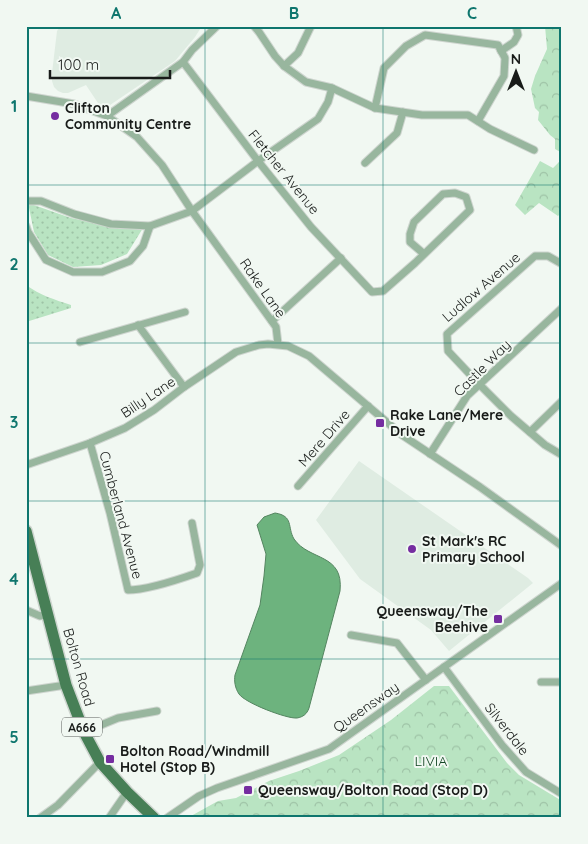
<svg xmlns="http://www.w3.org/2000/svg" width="588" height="844" viewBox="0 0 588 844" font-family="Quicksand,sans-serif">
	<defs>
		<pattern id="grass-dots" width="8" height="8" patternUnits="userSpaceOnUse" patternTransform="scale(1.25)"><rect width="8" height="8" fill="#b9e4c2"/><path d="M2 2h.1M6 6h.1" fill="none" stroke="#9ec3a6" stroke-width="1.8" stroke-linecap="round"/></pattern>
		<pattern id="park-crowns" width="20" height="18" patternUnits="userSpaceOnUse" patternTransform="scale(1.25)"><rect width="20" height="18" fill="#b9e4c2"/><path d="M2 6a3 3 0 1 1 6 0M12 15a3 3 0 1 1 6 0" fill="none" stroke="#9ec3a6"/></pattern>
	</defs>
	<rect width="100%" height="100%" fill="#f1f8f2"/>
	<g fill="#dfece2">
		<polygon points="61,26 202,26 195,37 175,61 110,105 105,106 98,103 86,85 68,93 63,93 58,91 54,87 52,81 52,73 57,31"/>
		<polygon points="359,461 528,578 533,583 449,651 431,630 360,579 316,520"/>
	</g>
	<g fill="url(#grass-dots)">
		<polygon points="28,203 71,218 110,226 143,228 127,254 101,265 73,267 48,255 34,232"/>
		<path d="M 26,285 C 40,295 55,300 71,305 L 71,308 L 26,322 Z"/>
	</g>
	<g fill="url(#park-crowns)">
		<polygon points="545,26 562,26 562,153 555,149 555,139 550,135 538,120 539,112 535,108 531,89 535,76 547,49"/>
		<polygon points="562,159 562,212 558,216 539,203 525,215 515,205 540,161 553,168"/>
		<polygon points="434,686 449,686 507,763 519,775 562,801 562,818 191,818 191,816 218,801 236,798 269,781 299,771 339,755 391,720"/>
	</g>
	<path fill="#6db37e" stroke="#548560" d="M 275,513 C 294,516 287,527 294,539 C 309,561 344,553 340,591 L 309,708 C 307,714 303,717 297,718 C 287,719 245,703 239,694 C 235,688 234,681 235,675 L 260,605 L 264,576 L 266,554 L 257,525 L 264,517 Z"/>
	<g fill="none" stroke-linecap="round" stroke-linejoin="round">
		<defs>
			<g id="minor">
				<polyline points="254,26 259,32 275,56 284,66 306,82 332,88 375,108 422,115 468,115 490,129 534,150"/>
				<polyline points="501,51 514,42 518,35 516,26"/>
				<polyline points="183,62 258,161 311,227 372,292 383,291 415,263 470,210 466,197 455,193 443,194 414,222 410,234 410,242 424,254"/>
				<polyline points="284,66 298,53 311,26"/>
				<polyline points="26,96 74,104 107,116 137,137 162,165 192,211 276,327 278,344"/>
				<polyline points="375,108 384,68 406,46 425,35 498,45 505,58 504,76 478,121"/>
				<polyline points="107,116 183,62 192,50 217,26"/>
				<polyline points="365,163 397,133 403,112"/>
				<polyline points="26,201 41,201 74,214 111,224 150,226 192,211 258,161 318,119 328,102 332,88"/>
				<polyline points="26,226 28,232 46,260 73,272 102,272 130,261 143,246 150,226"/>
				<polyline points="562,264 548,256 535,256 447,334 448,351 480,385 511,416 545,445 562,455"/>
				<polyline points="272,321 341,258"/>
				<polyline points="138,325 184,387"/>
				<polyline points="80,342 185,312"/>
				<polyline points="530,432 562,401"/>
				<path d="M 90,443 L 110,513 L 128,590 C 146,590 180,579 197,573 L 200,565 L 192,523"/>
				<polyline points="430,454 467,396 562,308"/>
				<polyline points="26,465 90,443 125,428 154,410 184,387 236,352 259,345 268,344 288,346 309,356 402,435 480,487 562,546"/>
				<polyline points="298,486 368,406"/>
				<polyline points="26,610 40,616 48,614"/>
				<polyline points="351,635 397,643 426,680"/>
				<polyline points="444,667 502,745 526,772 562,794"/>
				<polyline points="541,682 562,682"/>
				<polyline points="26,691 66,685"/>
				<polyline points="84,732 118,718 157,711"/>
				<polyline points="40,818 58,805 100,762"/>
				<polyline points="109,818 127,792"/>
				<polyline points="167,818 199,796 217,788 329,749 562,583"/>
			</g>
			<polyline id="primary" points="26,531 66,685 84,732 100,762 127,792 154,818"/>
		</defs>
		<use href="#minor" stroke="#ced5cf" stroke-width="9"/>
		<use href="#primary" stroke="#ced5cf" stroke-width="14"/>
		<use href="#minor" stroke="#98b69e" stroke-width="7"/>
		<use href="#primary" stroke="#477f56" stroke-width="11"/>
	</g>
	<path fill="none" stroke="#0f766e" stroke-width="1" stroke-opacity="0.55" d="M 205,26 L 205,818M 383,26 L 383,818M 26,185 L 562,185M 26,343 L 562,343M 26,501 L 562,501M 26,659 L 562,659"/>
	<g fill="#752da0" stroke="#f1f8f2" stroke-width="2">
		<circle cx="55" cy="116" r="5"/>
		<rect x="375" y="418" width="10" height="10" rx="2.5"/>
		<circle cx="412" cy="549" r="5"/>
		<rect x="493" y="614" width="10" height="10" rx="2.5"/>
		<rect x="105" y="754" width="10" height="10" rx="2.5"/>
		<rect x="243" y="785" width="10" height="10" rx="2.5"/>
	</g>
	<g text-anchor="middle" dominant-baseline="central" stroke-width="4" stroke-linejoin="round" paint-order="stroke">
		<rect fill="#f1f8f2" stroke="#595d5a" stroke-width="1" x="62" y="717.5" width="40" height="19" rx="4"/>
		<g font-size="12" font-weight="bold" fill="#181b19">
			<text x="82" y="727">A666</text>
		</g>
		<g font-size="14" font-weight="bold" fill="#181b19" stroke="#f1f8f2" text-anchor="start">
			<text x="65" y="108">Clifton<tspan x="65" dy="16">Community Centre</tspan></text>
			<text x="390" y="415">Rake Lane/Mere<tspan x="390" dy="16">Drive</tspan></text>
			<text x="422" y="541">St Mark's RC<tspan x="422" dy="16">Primary School</tspan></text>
			<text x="488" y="611" text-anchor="end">Queensway/The<tspan x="488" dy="16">Beehive</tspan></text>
			<text x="120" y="751">Bolton Road/Windmill<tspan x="120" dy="16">Hotel (Stop B)</tspan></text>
			<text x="258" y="790">Queensway/Bolton Road (Stop D)</text>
		</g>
		<g font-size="14" fill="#181b19" stroke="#f1f8f2">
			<text transform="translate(284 172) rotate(51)">Fletcher Avenue</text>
			<text transform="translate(481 287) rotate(-41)">Ludlow Avenue</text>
			<text transform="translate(263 288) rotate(55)">Rake Lane</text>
			<text transform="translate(482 368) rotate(-45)">Castle Way</text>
			<text transform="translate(148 397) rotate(-34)">Billy Lane</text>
			<text transform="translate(324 438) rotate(-49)">Mere Drive</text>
			<text transform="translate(121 515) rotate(75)">Cumberland Avenue</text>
			<text transform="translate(79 667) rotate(74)">Bolton Road</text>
			<text transform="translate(366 707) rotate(-35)">Queensway</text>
			<text transform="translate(507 729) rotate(52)">Silverdale</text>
		</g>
		<g font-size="14" fill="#134624" stroke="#f1f8f2">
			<text x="431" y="761">LIVIA</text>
		</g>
	</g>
	<rect width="588" height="844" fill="none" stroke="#f1f8f2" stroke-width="55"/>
	<g transform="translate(516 72)" stroke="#f1f8f2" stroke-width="4" paint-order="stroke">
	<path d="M0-4L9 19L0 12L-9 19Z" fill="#181b19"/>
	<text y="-8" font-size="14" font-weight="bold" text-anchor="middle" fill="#181b19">N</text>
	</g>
	<path d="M50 70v8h120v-8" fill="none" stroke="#181b19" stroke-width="2.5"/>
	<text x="58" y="70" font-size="15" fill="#181b19" stroke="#f1f8f2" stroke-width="4" paint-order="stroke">100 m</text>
	<rect x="28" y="28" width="532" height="788" fill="none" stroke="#0f766e" stroke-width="2"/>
	<g font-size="16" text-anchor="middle" font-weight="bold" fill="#0f766e">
		<text x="116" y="19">A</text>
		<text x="294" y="19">B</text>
		<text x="472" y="19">C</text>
		<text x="14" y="112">1</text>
		<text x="14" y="270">2</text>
		<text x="14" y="428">3</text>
		<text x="14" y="585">4</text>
		<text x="14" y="743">5</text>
	</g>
</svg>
